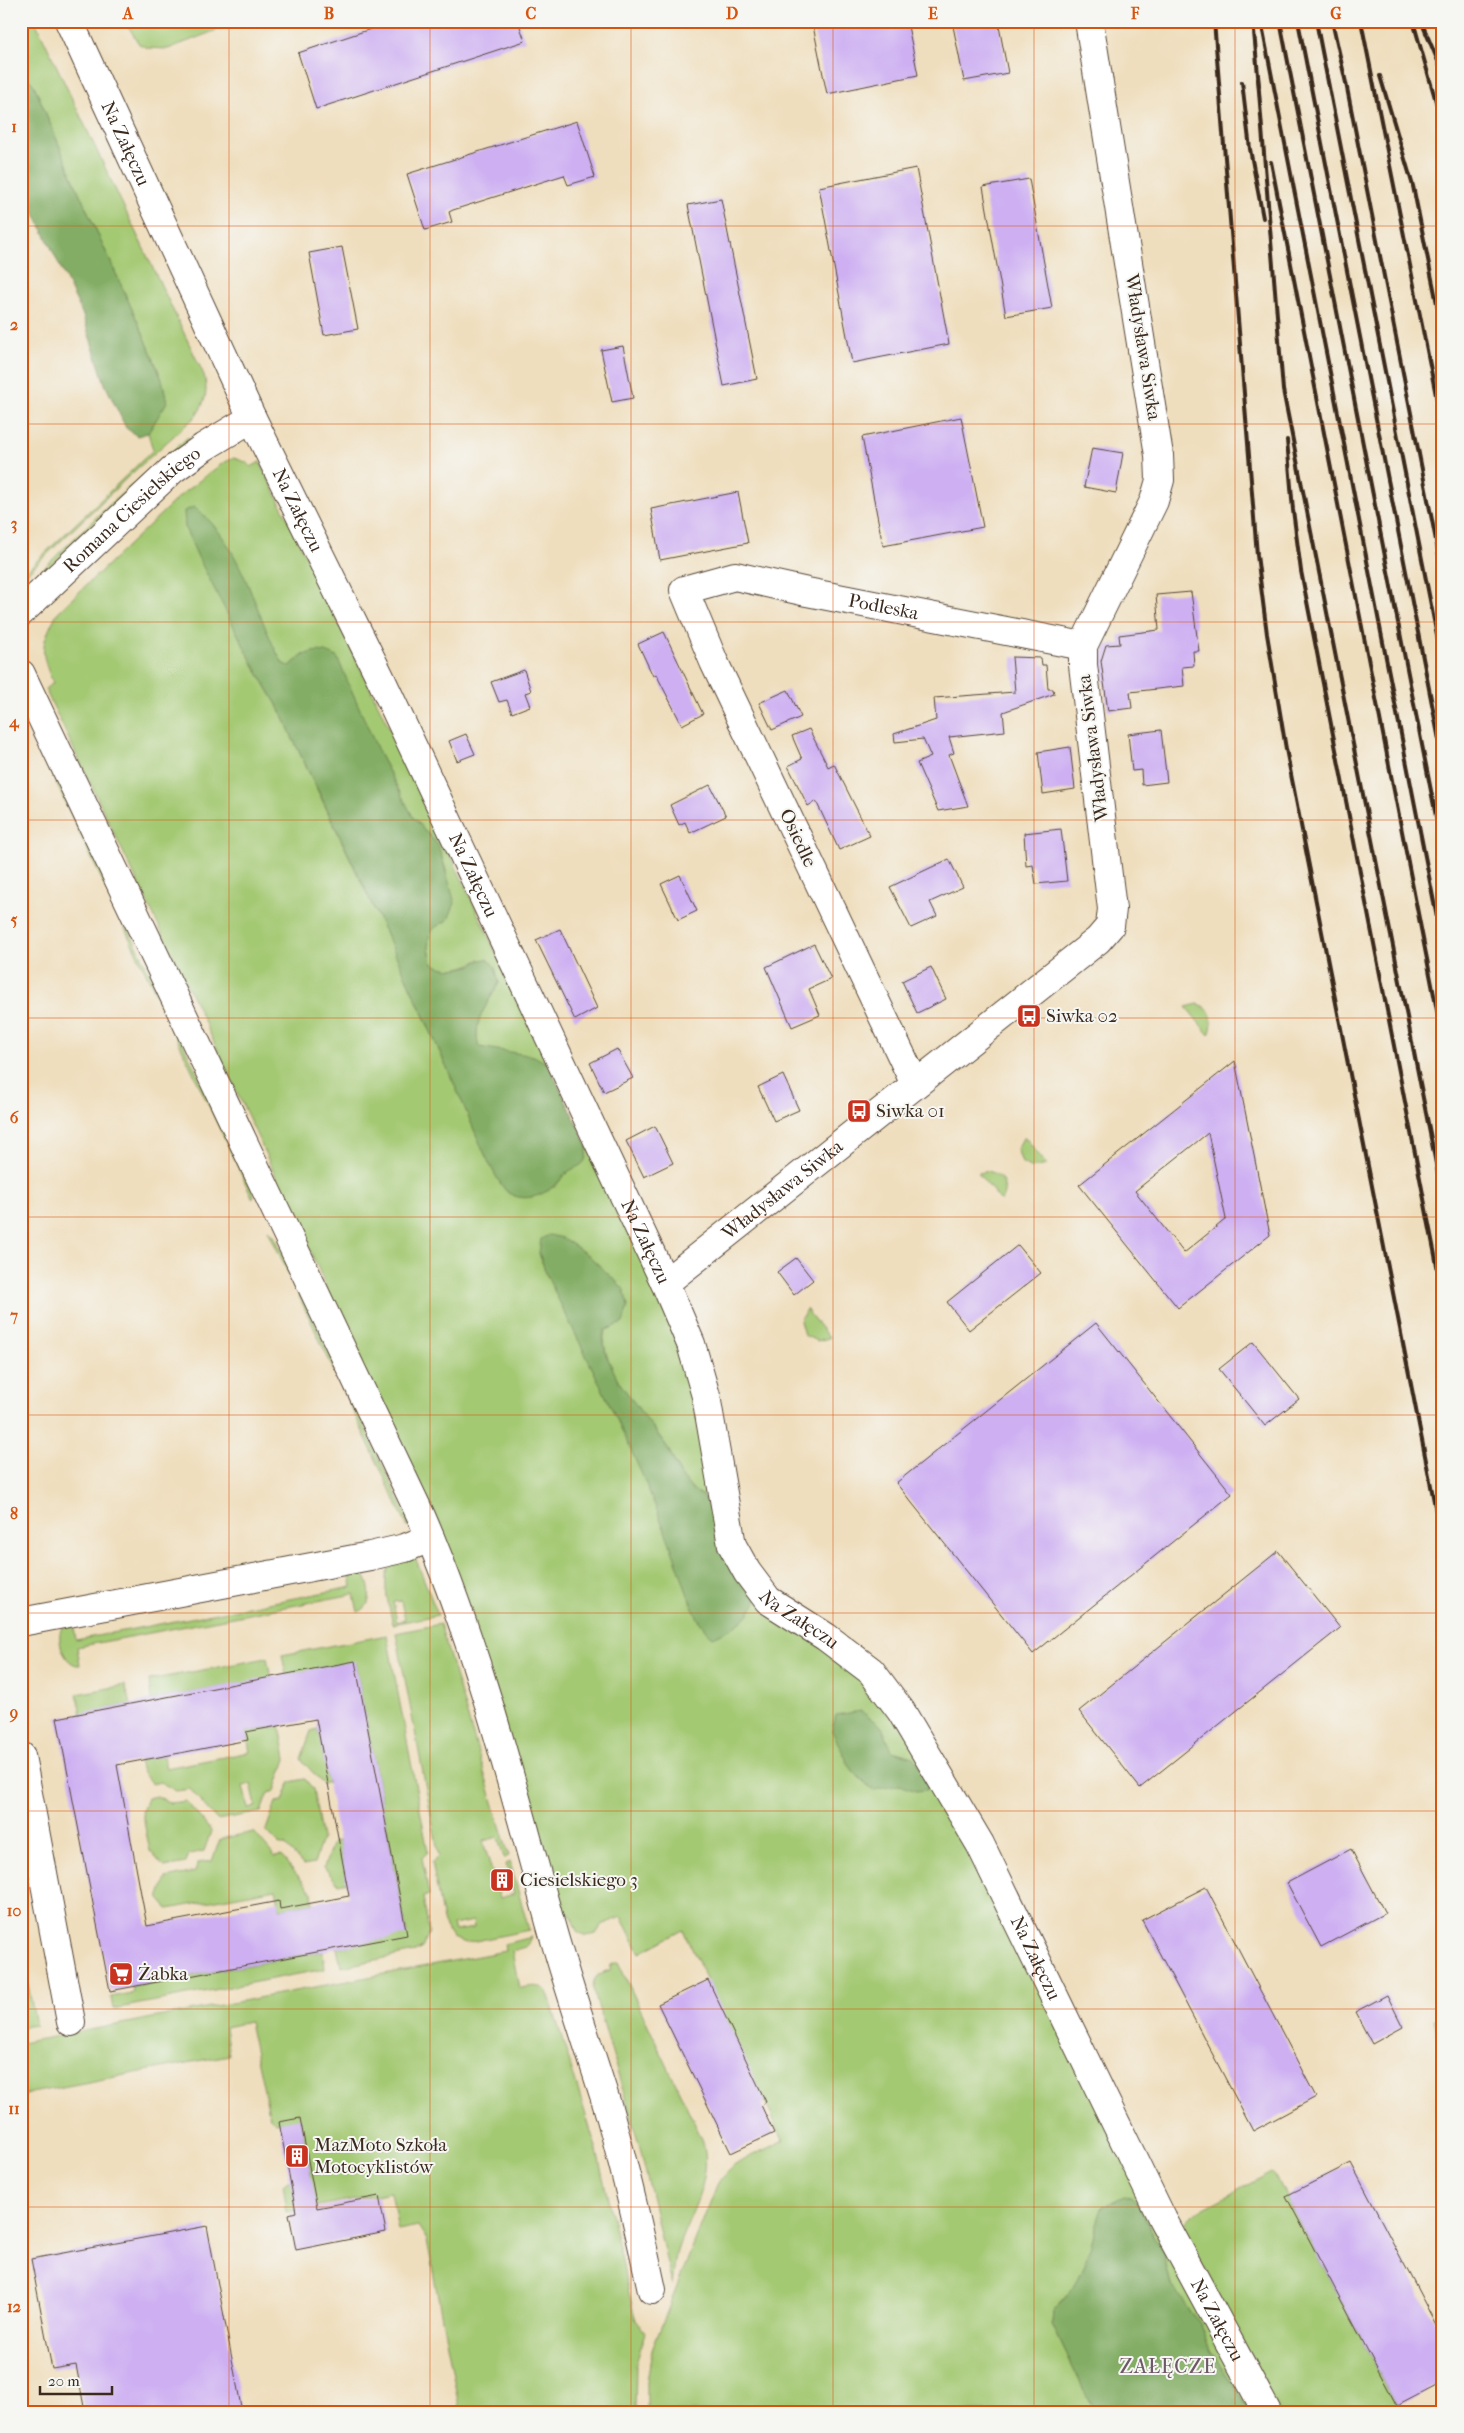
<svg xmlns="http://www.w3.org/2000/svg" width="1464" height="2433" viewBox="0 0 1464 2433" font-family="'IM FELL French Canon',serif">
	<rect width="100%" height="100%" fill="#f6f6f2"/>
	<filter id="ink" filterUnits="userSpaceOnUse"><feTurbulence type="fractalNoise" baseFrequency=".02" numOctaves="2"/><feDisplacementMap in="SourceGraphic" scale="10" xChannelSelector="R" yChannelSelector="G"/><feConvolveMatrix kernelMatrix="1 2 1 2 8 2 1 2 1" color-interpolation-filters="sRGB"/></filter>
	<filter id="wash" filterUnits="userSpaceOnUse"><feTurbulence type="fractalNoise" baseFrequency=".0096" numOctaves="4" result="noise"/><feDisplacementMap in="SourceGraphic" scale="20" xChannelSelector="R" yChannelSelector="G"/><feGaussianBlur stdDeviation="1.12" result="paint"/><feColorMatrix in="noise" values="0 0 0 0 0 0 0 0 0 0 0 0 0 0 0 0 0 1.4 0 .05"/><feComposite in="paint" operator="in"/></filter>
	<g filter="url(#wash)">
		<rect width="100%" height="100%" fill="#efdebd"/>
		<g fill="#a4c973" stroke="#707a48" fill-rule="evenodd">
			<path d="M 21,21 L 35,21 L 204,375 C 208,392 206,401 196,416 L 130,475 L 21,579 L 21,576 L 153,450 L 148,433 L 167,401 L 162,380 L 146,340 L 77,188 L 34,85 L 21,71 Z"/>
			<polygon points="125,21 240,21 168,49 148,48 139,44"/>
			<polygon points="188,437 190,440 121,497 21,595 21,590 110,504"/>
			<path d="M 234,458 L 248,463 L 251,467 L 260,462 L 439,830 L 548,1064 L 479,1047 C 471,1022 488,1004 499,983 L 480,959 C 466,968 447,974 432,963 C 427,939 424,931 448,920 L 446,870 L 438,845 L 413,817 L 380,755 L 304,654 L 290,666 L 283,664 L 273,647 L 185,528 L 254,666 L 283,715 L 293,739 L 397,957 L 495,1174 L 508,1193 L 555,1187 L 587,1145 C 618,1211 654,1277 678,1347 C 696,1401 705,1458 716,1514 C 712,1508 708,1500 703,1495 C 700,1493 695,1493 693,1490 C 679,1479 675,1459 666,1445 C 645,1415 597,1368 605,1330 L 612,1328 L 624,1289 L 589,1256 L 563,1238 L 539,1253 L 547,1276 L 639,1463 L 664,1527 L 757,1598 L 851,1665 L 914,1740 L 1256,2412 L 1251,2412 L 1210,2350 L 1201,2327 L 1184,2301 L 1171,2286 L 1163,2252 L 1138,2205 L 1103,2206 L 1087,2258 L 1076,2285 L 1053,2311 L 1052,2324 L 1094,2412 L 647,2412 L 647,2381 L 652,2350 L 717,2185 C 730,2160 760,2154 783,2140 L 683,1930 L 640,1953 L 621,1917 L 602,1925 L 596,1934 L 586,1936 L 577,1931 L 570,1914 L 561,1916 L 319,1270 L 198,1008 L 45,689 L 53,683 C 39,650 41,645 57,613 L 183,493 L 223,463 Z"/>
			<polygon points="21,709 32,725 254,1193 253,1199 29,726 21,715"/>
			<path d="M 1198,1004 C 1212,1008 1215,1022 1209,1035 L 1186,1007 Z"/>
			<polygon points="1024,1136 1047,1165 1032,1168 1022,1163 1017,1149"/>
			<path d="M 988,1171 C 1004,1175 1008,1188 1001,1201 L 978,1173 Z"/>
			<polygon points="268,1230 274,1235 409,1521 408,1528"/>
			<polygon points="806,1309 829,1338 817,1341 804,1335 800,1321"/>
			<path d="M 415,1557 L 438,1615 L 393,1624 C 390,1610 379,1574 392,1565 C 398,1561 408,1559 415,1557 ZM 401,1601 L 405,1620 L 397,1622 L 393,1602 Z"/>
			<path d="M 349,1569 L 360,1570 C 371,1580 375,1607 358,1612 L 354,1594 L 77,1647 L 80,1665 C 65,1667 55,1638 62,1628 C 65,1625 69,1624 73,1622 L 76,1640 L 352,1587 Z"/>
			<path d="M 440,1624 L 509,1856 L 504,1858 L 498,1837 L 483,1841 L 500,1898 L 514,1894 L 506,1864 L 510,1862 L 529,1930 L 466,1943 L 452,1938 L 443,1921 L 432,1862 L 439,1856 L 396,1633 ZM 473,1921 L 474,1928 L 455,1931 L 453,1925 Z"/>
			<polygon points="387,1635 428,1852 422,1858 429,1895 423,1897 429,1932 422,1948 415,1952 341,1967 337,1948 407,1934 355,1662 286,1675 282,1655"/>
			<polygon points="267,1658 271,1678 151,1700 149,1680"/>
			<polygon points="125,1685 131,1704 81,1714 77,1694"/>
			<path d="M 280,1726 L 286,1759 L 275,1791 L 268,1793 L 261,1812 L 217,1820 L 190,1789 L 176,1791 L 160,1782 L 152,1784 L 142,1772 L 139,1761 L 163,1756 L 166,1768 L 250,1752 L 246,1732 ZM 251,1784 L 256,1806 L 248,1808 L 243,1786 Z"/>
			<polygon points="318,1729 328,1782 323,1784 301,1759 311,1731"/>
			<polygon points="305,1779 313,1789 322,1839 314,1863 303,1865 285,1845 280,1845 266,1830 276,1802 283,1801 290,1782"/>
			<polygon points="157,1796 170,1803 186,1801 211,1831 204,1851 189,1854 186,1863 164,1867 150,1851 142,1812 147,1798"/>
			<polygon points="254,1832 275,1857 281,1856 312,1892 313,1903 280,1909 276,1889 168,1909 159,1899 166,1878 195,1872 198,1863 212,1861 220,1839"/>
			<polygon points="339,1841 347,1882 338,1884 324,1867 333,1842"/>
			<path d="M 531,1937 L 526,1947 L 512,1951 L 519,1988 C 532,1987 543,1982 549,1996 L 597,2151 L 633,2310 L 636,2320 L 645,2332 L 636,2364 L 635,2412 L 460,2412 L 427,2240 L 418,2226 L 398,2230 L 391,2192 L 287,2212 L 283,2185 L 288,2181 L 311,2176 L 300,2119 L 277,2123 L 270,2118 L 249,2022 L 225,2027 L 229,2055 L 21,2095 L 21,2043 L 505,1951 L 504,1944 Z"/>
			<polygon points="21,1949 36,2025 21,2027"/>
			<polygon points="323,1951 325,1969 113,2009 111,1997 133,1993 132,1987"/>
			<path d="M 618,1962 L 702,2139 C 715,2180 689,2213 677,2251 C 674,2261 674,2274 672,2285 L 640,2148 L 593,1989 C 593,1976 599,1973 610,1970 L 611,1965 Z"/>
			<polygon points="1443,2017 1443,2063 1434,2018"/>
			<polygon points="1272,2172 1275,2175 1400,2412 1278,2412 1183,2228 1187,2219 1195,2213"/>
		</g>
		<g fill="#83ad65" stroke="#5f6c42">
			<polygon points="21,71 34,85 77,188 146,340 162,380 167,402 148,433 137,436 126,428 105,384 82,313 21,184"/>
			<path d="M 194,507 C 243,543 254,614 283,664 L 290,666 C 305,652 318,646 337,657 L 380,755 L 413,817 L 438,845 L 455,903 L 448,920 C 424,931 427,940 432,963 C 443,970 456,970 469,966 C 476,963 479,959 488,959 L 495,967 L 499,983 C 488,1004 471,1022 479,1047 L 534,1056 L 548,1064 L 587,1145 C 588,1172 575,1162 563,1177 C 551,1192 529,1204 510,1194 C 496,1186 473,1127 466,1111 C 411,985 353,862 293,739 L 283,715 L 254,666 L 198,557 L 185,528 L 184,511 Z"/>
			<path d="M 549,1235 L 563,1238 L 589,1256 L 624,1289 L 628,1306 L 623,1323 L 605,1330 L 603,1337 L 606,1355 L 619,1382 L 667,1447 L 680,1474 L 693,1491 L 702,1495 L 716,1514 L 757,1598 C 750,1620 734,1628 713,1637 C 694,1623 685,1585 677,1563 C 642,1464 593,1371 547,1276 L 539,1253 L 541,1239 Z"/>
			<polygon points="861,1711 882,1727 892,1751 914,1757 929,1782 927,1790 916,1791 900,1785 873,1790 852,1771 832,1731 836,1715"/>
			<path d="M 1124,2196 L 1131,2197 L 1138,2205 L 1163,2252 L 1171,2286 L 1184,2301 L 1201,2327 L 1210,2350 L 1251,2412 L 1094,2412 L 1052,2324 L 1053,2311 C 1088,2277 1087,2249 1103,2206 Z"/>
		</g>
		<g id="blocks">
			<g fill="#ceb0f2" fill-rule="evenodd">
				<polygon points="395,21 518,21 525,41 316,109 298,53"/>
				<polygon points="812,21 907,21 918,75 827,94"/>
				<polygon points="952,21 998,21 1008,73 964,81"/>
				<polygon points="577,121 595,177 568,185 564,175 453,210 449,212 452,222 425,230 407,174"/>
				<polygon points="916,168 949,344 852,363 819,187"/>
				<polygon points="1029,179 1052,308 1006,316 983,187"/>
				<polygon points="721,199 757,379 724,386 688,205"/>
				<polygon points="342,247 358,329 324,335 309,253"/>
				<polygon points="623,346 633,398 612,402 601,350"/>
				<polygon points="961,417 983,527 883,546 862,437"/>
				<polygon points="1092,448 1123,453 1116,493 1084,487"/>
				<polygon points="738,492 748,543 660,560 651,509"/>
				<polygon points="1191,592 1199,651 1193,651 1194,666 1182,667 1184,686 1130,692 1132,708 1108,711 1101,661 1106,645 1120,644 1119,635 1159,630 1156,595"/>
				<polygon points="664,632 703,714 682,725 656,674 653,676 638,644"/>
				<polygon points="1012,657 1041,658 1042,665 1046,665 1048,689 1053,689 1054,694 1003,712 1005,731 949,737 954,753 949,755 968,806 938,811 917,763 931,757 923,739 895,742 894,734 936,720 934,698 1015,692"/>
				<polygon points="524,670 531,691 525,693 530,706 512,713 507,700 499,702 491,682"/>
				<polygon points="788,690 801,717 772,730 759,703"/>
				<polygon points="809,729 828,767 834,764 870,836 839,850 816,801 808,806 788,766 802,759 792,736"/>
				<polygon points="1161,730 1167,782 1142,785 1141,770 1132,771 1128,734"/>
				<polygon points="466,734 475,754 457,761 449,741"/>
				<polygon points="1070,747 1075,789 1043,794 1038,752"/>
				<polygon points="710,785 726,816 690,833 685,822 679,825 670,805"/>
				<polygon points="1061,829 1067,881 1036,884 1033,865 1026,866 1024,833"/>
				<polygon points="949,859 963,887 930,902 937,916 911,928 890,887"/>
				<polygon points="680,875 697,911 678,920 661,884"/>
				<polygon points="560,929 597,1008 575,1020 536,940"/>
				<polygon points="814,944 831,979 809,989 820,1015 792,1027 766,967"/>
				<polygon points="931,967 946,999 917,1013 902,981"/>
				<polygon points="617,1049 633,1078 604,1092 590,1063"/>
				<path d="M 1235,1061 L 1270,1235 L 1178,1308 L 1079,1185 ZM 1208,1133 L 1226,1219 L 1184,1253 L 1135,1191 Z"/>
				<polygon points="783,1075 799,1110 774,1121 758,1087"/>
				<polygon points="655,1126 673,1163 644,1177 626,1141"/>
				<polygon points="1018,1245 1041,1273 969,1330 947,1302"/>
				<polygon points="796,1258 813,1280 794,1295 777,1272"/>
				<polygon points="1096,1323 1232,1494 1033,1654 896,1483"/>
				<polygon points="1253,1342 1299,1399 1265,1426 1219,1369"/>
				<polygon points="1278,1551 1340,1628 1140,1788 1079,1711"/>
				<path d="M 355,1661 L 407,1935 L 110,1991 L 57,1718 ZM 316,1719 L 349,1896 L 280,1909 L 279,1901 L 147,1926 L 117,1765 L 248,1740 L 246,1732 Z"/>
				<polygon points="1351,1849 1385,1913 1321,1947 1287,1883"/>
				<polygon points="1206,1887 1316,2097 1253,2131 1142,1920"/>
				<polygon points="708,1980 766,2102 761,2105 774,2133 731,2153 658,2004"/>
				<polygon points="1387,1995 1403,2027 1372,2044 1355,2012"/>
				<polygon points="300,2118 317,2208 379,2196 386,2232 296,2250 289,2214 296,2212 279,2122"/>
				<polygon points="1351,2163 1443,2338 1443,2382 1397,2406 1286,2196"/>
				<polygon points="207,2226 242,2412 85,2412 76,2365 52,2369 31,2259"/>
			</g>
		</g>
	</g>
	<g filter="url(#ink)">
		<use href="#blocks" fill-opacity="0" stroke="#564536" stroke-width="1"/>
		<g fill="none" stroke-linecap="round" stroke-linejoin="round">
			<defs>
				<g id="minor">
					<path id="s1" d="M 69,21 L 252,418 L 380,677 L 665,1283 L 691,1344 L 706,1396 L 732,1545 L 747,1572 L 768,1600 L 826,1637 L 871,1671 L 901,1711 L 980,1844 L 1163,2220 L 1267,2412"/>
					<path id="s2" d="M 21,612 L 172,470 L 204,447 L 252,418"/>
					<path d="M 21,674 L 421,1516 C 478,1647 513,1788 551,1926 C 568,1987 589,2047 608,2108 C 625,2168 639,2229 652,2290"/>
					<path id="s3" d="M 915,1084 L 714,662 L 684,590 L 735,576 L 807,592 L 1083,646"/>
					<path id="s4" d="M 665,1283 L 1098,940 L 1110,926 L 1112,909 L 1083,665 L 1083,646 L 1154,501 L 1160,480 L 1159,455 L 1089,21"/>
					<polyline points="21,1622 370,1556 405,1548 430,1538"/>
					<polyline points="21,1756 71,2022"/>
				</g>
			</defs>
			<use href="#minor" stroke="#564536" stroke-width="30"/>
			<use href="#minor" stroke="#fff" stroke-width="28"/>
			<g stroke="#3b2a1e" stroke-width="4">
				<polyline points="1214,21 1257,555 1267,634 1286,749 1443,1547"/>
				<polyline points="1253,21 1259,86"/>
				<polyline points="1261,21 1443,948"/>
				<polyline points="1280,21 1443,852"/>
				<polyline points="1298,21 1443,760"/>
				<polyline points="1316,21 1443,666"/>
				<polyline points="1332,21 1346,83 1443,576"/>
				<polyline points="1361,21 1443,430"/>
				<polyline points="1413,21 1443,126"/>
				<polyline points="1421,21 1443,73"/>
				<polyline points="1380,76 1413,186 1443,333"/>
				<polyline points="1258,79 1283,390 1443,1199"/>
				<polyline points="1242,82 1250,149 1263,218"/>
				<polyline points="1271,162 1443,1041"/>
				<polyline points="1287,440 1293,510 1301,571 1443,1296"/>
			</g>
		</g>
	</g>
	<path fill="none" stroke="#d7540e" stroke-width="1" stroke-opacity="0.55" d="M 229,21 L 229,2412M 430,21 L 430,2412M 631,21 L 631,2412M 833,21 L 833,2412M 1034,21 L 1034,2412M 1235,21 L 1235,2412M 21,226 L 1443,226M 21,424 L 1443,424M 21,622 L 1443,622M 21,820 L 1443,820M 21,1018 L 1443,1018M 21,1217 L 1443,1217M 21,1415 L 1443,1415M 21,1613 L 1443,1613M 21,1811 L 1443,1811M 21,2009 L 1443,2009M 21,2207 L 1443,2207"/>
	<defs>
		<symbol id="bus-square" viewBox="-11 -11 22 22"><rect x="-9" y="-9" width="18" height="18" rx="4" fill="#c8321e" stroke="#f6f6f2"/><path d="M-5-6H5V4H4V6H2V4H-2V6H-4V4H-5ZM-3.5-4V0h7V-4ZM-3.5 1.2v1.5H-2V1.2ZM2 1.2v1.5H3.5V1.2Z" fill="#fff"/></symbol>
		<symbol id="building-square" viewBox="-11 -11 22 22"><rect x="-9" y="-9" width="18" height="18" rx="4" fill="#c8321e" stroke="#f6f6f2"/><path d="M-4-6H4V6H1V3H-1V6H-4ZM-2.5-4.3h1.7v1.8h-1.7ZM.8-4.3h1.7v1.8H.8ZM-2.5-1h1.7V.8h-1.7ZM.8-1h1.7V.8H.8Z" fill="#fff"/></symbol>
		<symbol id="supermarket-square" viewBox="-11 -11 22 22"><rect x="-9" y="-9" width="18" height="18" rx="4" fill="#c8321e" stroke="#f6f6f2"/><path d="M-6-5.5h2.5l.6 2H6L4.5 2H-2.5L-4.4-4H-6ZM-1.5 3.2a1.3 1.3 0 1 0 .1 0ZM3 3.2a1.3 1.3 0 1 0 .1 0Z" fill="#fff"/></symbol>
	</defs>
	<g fill-rule="evenodd">
		<use href="#bus-square" x="1015" y="1002" width="28" height="28"/>
		<use href="#bus-square" x="845" y="1097" width="28" height="28"/>
		<use href="#building-square" x="488" y="1866" width="28" height="28"/>
		<use href="#supermarket-square" x="107" y="1960" width="28" height="28"/>
		<use href="#building-square" x="283" y="2142" width="28" height="28"/>
	</g>
	<g text-anchor="middle" dominant-baseline="central" stroke-width="4" stroke-linejoin="round" paint-order="stroke">
		<g font-size="19" fill="#3b2a1e" stroke="#f6f6f2">
			<text stroke="none"><textPath href="#s1" startOffset="135">Na Załęczu</textPath></text>
			<text transform="translate(1143 347) rotate(81)">Władysława Siwka</text>
			<text stroke="none"><textPath href="#s2" startOffset="151">Romana Ciesielskiego</textPath></text>
			<text stroke="none"><textPath href="#s1" startOffset="540">Na Załęczu</textPath></text>
			<text stroke="none"><textPath href="#s3" startOffset="750">Podleska</textPath></text>
			<text transform="translate(1093 748) rotate(-97)">Władysława Siwka</text>
			<text transform="translate(798 838) rotate(65)">Osiedle</text>
			<text stroke="none"><textPath href="#s1" startOffset="945">Na Załęczu</textPath></text>
			<text stroke="none"><textPath href="#s4" startOffset="150">Władysława Siwka</textPath></text>
			<text stroke="none"><textPath href="#s1" startOffset="1350">Na Załęczu</textPath></text>
			<text stroke="none"><textPath href="#s1" startOffset="1770">Na Załęczu</textPath></text>
			<text stroke="none"><textPath href="#s1" startOffset="2190">Na Załęczu</textPath></text>
			<text stroke="none"><textPath href="#s1" startOffset="2595">Na Załęczu</textPath></text>
		</g>
		<g font-size="19" fill="#3b2a1e" stroke="#f6f6f2" text-anchor="start">
			<text x="1046" y="1016">Siwka 02</text>
			<text x="876" y="1111">Siwka 01</text>
			<text x="520" y="1880">Ciesielskiego 3</text>
			<text x="138" y="1974">Żabka</text>
			<text x="314" y="2145">MazMoto Szkoła<tspan x="314" dy="22">Motocyklistów</tspan></text>
		</g>
		<g font-size="20" letter-spacing="1" fill="#6e5968" stroke="#f6f6f2">
			<text x="1168" y="2366">ZAŁĘCZE</text>
		</g>
	</g>
	<rect width="1464" height="2433" fill="none" stroke="#f6f6f2" stroke-width="55"/>
	<path d="M40 2386v8h72v-8" fill="none" stroke="#3b2a1e" stroke-width="2.5"/>
	<text x="48" y="2386" font-size="15" fill="#3b2a1e" stroke="#f6f6f2" stroke-width="4" paint-order="stroke">20 m</text>
	<rect x="28" y="28" width="1408" height="2378" fill="none" stroke="#d7540e" stroke-width="2"/>
	<g font-size="16" text-anchor="middle" font-weight="bold" fill="#d7540e">
		<text x="128" y="19">A</text>
		<text x="329" y="19">B</text>
		<text x="531" y="19">C</text>
		<text x="732" y="19">D</text>
		<text x="933" y="19">E</text>
		<text x="1135" y="19">F</text>
		<text x="1336" y="19">G</text>
		<text x="14" y="132">1</text>
		<text x="14" y="330">2</text>
		<text x="14" y="529">3</text>
		<text x="14" y="727">4</text>
		<text x="14" y="925">5</text>
		<text x="14" y="1123">6</text>
		<text x="14" y="1321">7</text>
		<text x="14" y="1519">8</text>
		<text x="14" y="1718">9</text>
		<text x="14" y="1916">10</text>
		<text x="14" y="2114">11</text>
		<text x="14" y="2312">12</text>
	</g>
</svg>
